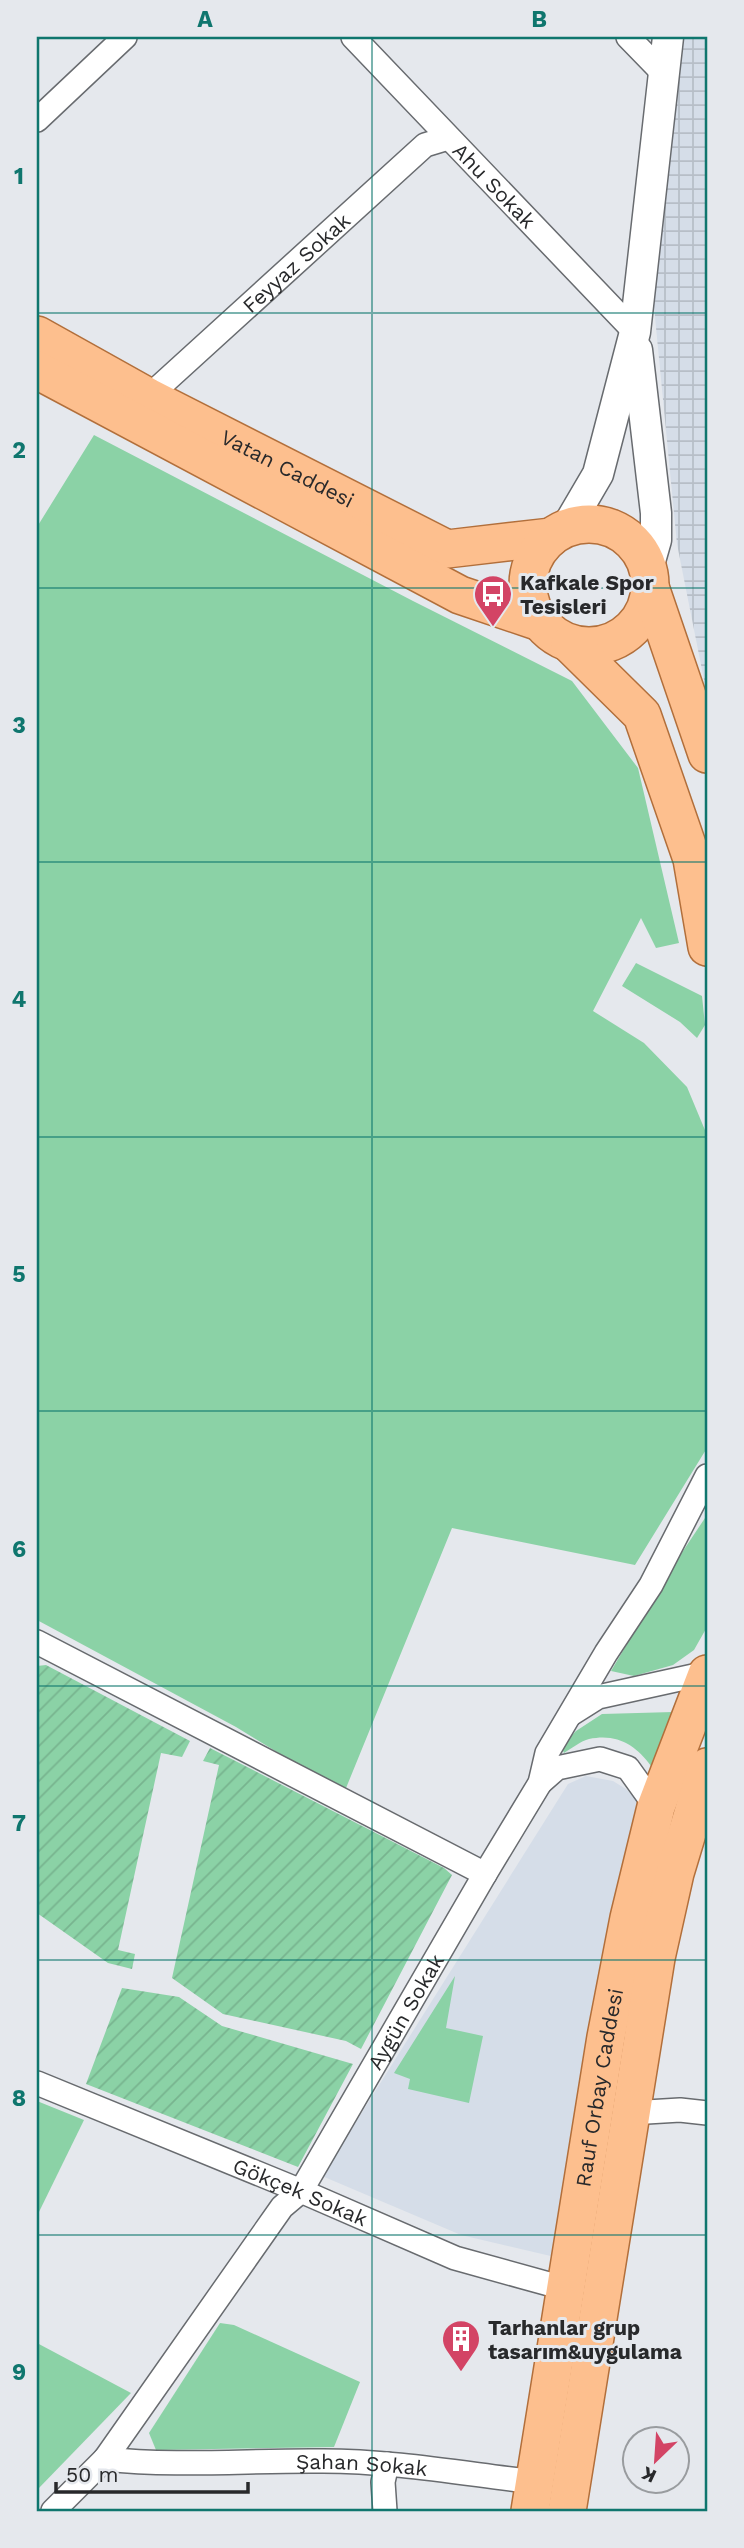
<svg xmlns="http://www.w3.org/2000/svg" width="744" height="2548" viewBox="0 0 744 2548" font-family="'Work Sans',sans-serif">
	<defs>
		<pattern id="industrial-grid" width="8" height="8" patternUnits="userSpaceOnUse" patternTransform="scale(1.75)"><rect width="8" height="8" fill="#d5dde8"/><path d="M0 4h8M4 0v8" fill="none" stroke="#b7bec7"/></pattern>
		<pattern id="garden-furrows" width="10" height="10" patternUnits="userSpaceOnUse" patternTransform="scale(1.75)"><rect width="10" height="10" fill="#8bd2a6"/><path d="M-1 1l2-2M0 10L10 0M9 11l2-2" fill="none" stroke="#78b48f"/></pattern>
	</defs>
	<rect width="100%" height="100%" fill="#e5e8ed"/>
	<polygon fill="#d5dde8" points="586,1776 613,1781 626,1789 642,1805 555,2257 461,2235 322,2176 568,1784"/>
	<polygon fill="url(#industrial-grid)" points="684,37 707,37 707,695 677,544 652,286 668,143"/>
	<g fill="#8bd2a6">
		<polygon points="94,435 413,601 572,681 638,768 679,943 656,948 641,918 593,1011 644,1043 687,1087 707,1135 707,1448 635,1565 452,1528 344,1793 236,1727 37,1620 37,527"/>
		<polygon points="636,963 702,996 705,1025 697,1038 680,1022 622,986"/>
		<polygon points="707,1515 707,1627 694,1650 673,1665 634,1676 611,1671 675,1563"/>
		<path d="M 673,1712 L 651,1766 C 636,1745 617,1733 589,1739 C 581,1741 572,1748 564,1753 L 561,1746 L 576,1731 L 602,1714 Z"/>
		<polygon points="455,1976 446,2028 483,2036 469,2103 408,2089 410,2079 394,2073"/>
		<polygon points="37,2101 84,2120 37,2216"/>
		<polygon points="220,2323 234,2325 360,2382 334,2447 156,2450 149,2433"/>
		<polygon points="37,2343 131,2393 37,2490"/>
	</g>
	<g fill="url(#garden-furrows)">
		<polygon points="46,1665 190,1741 182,1757 161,1753 118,1950 135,1954 132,1969 108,1963 37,1913 37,1666"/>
		<polygon points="210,1748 444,1868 452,1875 361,2049 346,2041 223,2014 172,1978 219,1765 203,1761"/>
		<polygon points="122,1988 179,1997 222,2026 353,2064 298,2167 86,2084"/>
	</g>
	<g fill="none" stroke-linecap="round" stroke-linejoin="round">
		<defs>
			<g id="minor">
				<path id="s1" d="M 353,37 L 635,332"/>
				<polyline points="628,37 663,73"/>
				<polyline points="37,120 125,37"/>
				<path id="s2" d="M 148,397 L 425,145 L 448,138"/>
				<polyline points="37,1642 485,1874"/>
				<polyline points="571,1714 598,1697 707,1673"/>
				<polyline points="540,1783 557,1768 600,1759 628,1768 656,1807"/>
				<path id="s3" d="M 37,2083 L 301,2191 L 455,2258 L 567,2289"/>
				<polyline points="630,2113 680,2110 707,2113"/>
				<path id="s4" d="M 105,2459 C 177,2467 251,2460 323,2461 C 394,2461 465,2474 535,2482"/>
				<path id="s5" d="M 53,2511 L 105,2459 L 282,2207 L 301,2191 L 485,1874 L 540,1783 L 547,1753 L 606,1653 L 651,1585 L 707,1476"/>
				<polyline points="385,2511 383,2482 387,2464"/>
			</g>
			<g id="tertiary">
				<polyline points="637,350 656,513 656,540 648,568"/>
				<polyline points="567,527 598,474 635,332 668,37"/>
			</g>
			<g id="primary">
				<path id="s6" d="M 37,335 L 148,397 L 447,549 L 551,537"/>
				<polyline points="37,370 460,595 540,622"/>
				<circle cx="589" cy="585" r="61"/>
				<polyline points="651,590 707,754"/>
				<polyline points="570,644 642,715 692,859 707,947"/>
				<path id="s7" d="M 530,2511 L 606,2037 L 629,1918 L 656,1807 L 707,1674"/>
				<polyline points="567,2511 656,1958 675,1873 707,1767"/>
			</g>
		</defs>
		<use href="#minor" stroke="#686b6f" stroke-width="26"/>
		<use href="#tertiary" stroke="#686b6f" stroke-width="33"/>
		<use href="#primary" stroke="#b26f3b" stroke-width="40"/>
		<use href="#minor" stroke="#fff" stroke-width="23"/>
		<use href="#tertiary" stroke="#fff" stroke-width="30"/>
		<use href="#primary" stroke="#fdbf8e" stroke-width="37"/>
	</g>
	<path fill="none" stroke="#0f766e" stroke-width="2" stroke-opacity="0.55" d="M 372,37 L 372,2511M 37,313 L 707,313M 37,588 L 707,588M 37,862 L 707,862M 37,1137 L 707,1137M 37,1411 L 707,1411M 37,1686 L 707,1686M 37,1960 L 707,1960M 37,2235 L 707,2235"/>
	<defs>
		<symbol id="bus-pin" viewBox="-11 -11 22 30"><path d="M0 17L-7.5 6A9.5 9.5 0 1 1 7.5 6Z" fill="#d34465" stroke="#e5e8ed"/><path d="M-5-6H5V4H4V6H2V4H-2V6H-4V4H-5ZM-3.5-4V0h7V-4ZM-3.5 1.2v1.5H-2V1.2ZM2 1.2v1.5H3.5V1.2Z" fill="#fff"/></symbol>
		<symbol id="building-pin" viewBox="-11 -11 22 30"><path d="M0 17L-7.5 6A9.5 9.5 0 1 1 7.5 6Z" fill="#d34465" stroke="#e5e8ed"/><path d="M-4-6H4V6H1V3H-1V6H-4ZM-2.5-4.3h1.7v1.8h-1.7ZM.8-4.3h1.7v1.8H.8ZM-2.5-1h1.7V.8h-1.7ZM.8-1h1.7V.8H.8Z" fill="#fff"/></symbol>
	</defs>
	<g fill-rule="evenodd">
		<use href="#bus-pin" x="471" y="572" width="44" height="60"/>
		<use href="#building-pin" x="439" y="2317" width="44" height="60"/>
	</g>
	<g text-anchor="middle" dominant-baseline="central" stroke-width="6" stroke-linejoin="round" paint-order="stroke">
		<g font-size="21" fill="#28292b" stroke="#e5e8ed">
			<text stroke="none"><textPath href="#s1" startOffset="205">Ahu Sokak</textPath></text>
			<text stroke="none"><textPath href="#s2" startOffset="200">Feyyaz Sokak</textPath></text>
			<text stroke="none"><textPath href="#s6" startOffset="284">Vatan Caddesi</textPath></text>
			<text stroke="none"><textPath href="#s5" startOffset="614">Aygün Sokak</textPath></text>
			<text stroke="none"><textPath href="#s7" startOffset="429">Rauf Orbay Caddesi</textPath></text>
			<text stroke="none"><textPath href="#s3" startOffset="285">Gökçek Sokak</textPath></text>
			<text stroke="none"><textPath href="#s4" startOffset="257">Şahan Sokak</textPath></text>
		</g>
		<g font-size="21" font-weight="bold" fill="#28292b" stroke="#e5e8ed" text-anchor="start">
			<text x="520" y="582">Kafkale Spor<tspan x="520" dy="24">Tesisleri</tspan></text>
			<text x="488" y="2327">Tarhanlar grup<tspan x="488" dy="24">tasarım&amp;uygulama</tspan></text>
		</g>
	</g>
	<rect width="744" height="2548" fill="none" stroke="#e5e8ed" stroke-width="77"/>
	<g transform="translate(656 2460) rotate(205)"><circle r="33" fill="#e5e8ed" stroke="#999c9f" stroke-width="2"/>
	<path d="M0-5L12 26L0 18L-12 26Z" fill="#d34465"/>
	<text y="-10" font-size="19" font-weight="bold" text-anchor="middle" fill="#28292b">K</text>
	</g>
	<path d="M56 2482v10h192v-10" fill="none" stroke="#28292b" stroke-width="3.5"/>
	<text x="66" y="2482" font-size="21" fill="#28292b" stroke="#e5e8ed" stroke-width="5" paint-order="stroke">50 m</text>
	<rect x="38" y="38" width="668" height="2472" fill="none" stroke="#0f766e" stroke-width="2.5"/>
	<g font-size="23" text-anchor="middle" font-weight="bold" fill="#0f766e">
		<text x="205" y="27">A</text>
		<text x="539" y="27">B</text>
		<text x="19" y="184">1</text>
		<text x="19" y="458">2</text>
		<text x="19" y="733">3</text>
		<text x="19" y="1007">4</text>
		<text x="19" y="1282">5</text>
		<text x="19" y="1557">6</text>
		<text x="19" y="1831">7</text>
		<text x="19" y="2106">8</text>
		<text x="19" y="2380">9</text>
	</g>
</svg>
